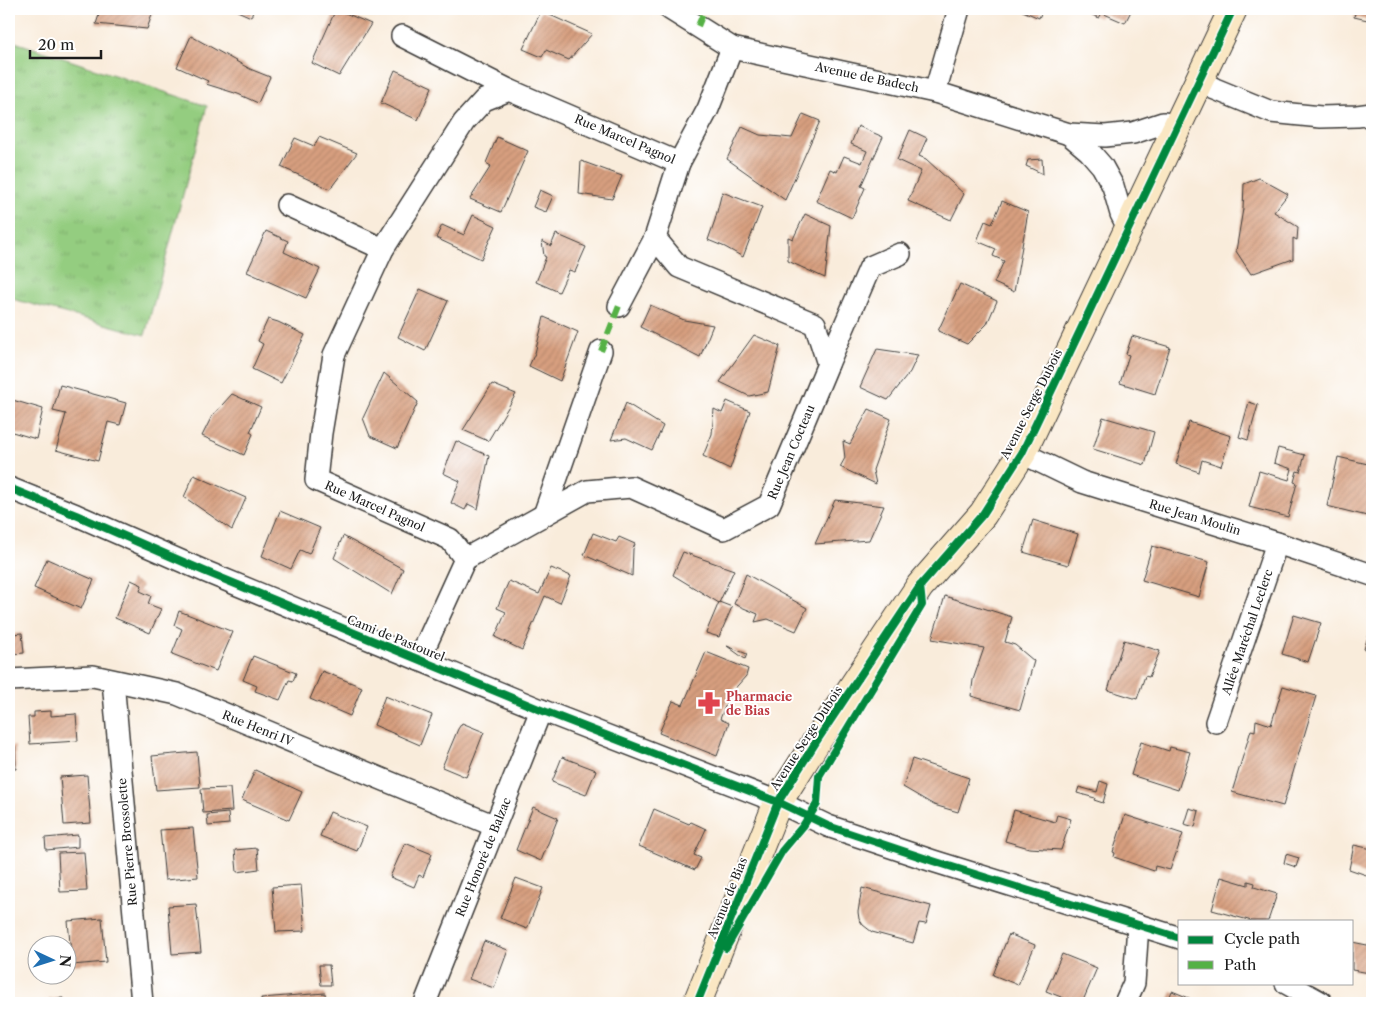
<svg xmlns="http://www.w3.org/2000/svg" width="1381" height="1012" viewBox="0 0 1381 1012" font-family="'Libre Caslon Text',serif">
	<defs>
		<pattern id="grass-tufts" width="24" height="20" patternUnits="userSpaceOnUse" patternTransform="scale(1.25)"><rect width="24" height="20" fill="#94cd80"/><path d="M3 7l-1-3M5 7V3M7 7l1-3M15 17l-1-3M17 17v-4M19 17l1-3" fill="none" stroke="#7faf6e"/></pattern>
		<pattern id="building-hatch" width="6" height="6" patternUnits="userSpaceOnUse" patternTransform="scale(1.25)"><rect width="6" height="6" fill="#d79f7f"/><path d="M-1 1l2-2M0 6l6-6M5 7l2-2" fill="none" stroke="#b8886d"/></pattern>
	</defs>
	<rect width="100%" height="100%" fill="#fff"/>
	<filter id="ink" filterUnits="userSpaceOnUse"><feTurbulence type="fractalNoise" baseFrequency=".02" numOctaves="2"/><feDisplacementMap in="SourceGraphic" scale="10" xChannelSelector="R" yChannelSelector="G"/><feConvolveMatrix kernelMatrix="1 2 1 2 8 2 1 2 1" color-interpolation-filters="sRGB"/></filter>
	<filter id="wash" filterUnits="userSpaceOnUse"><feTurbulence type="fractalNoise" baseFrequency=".0096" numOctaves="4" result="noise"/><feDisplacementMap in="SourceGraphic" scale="20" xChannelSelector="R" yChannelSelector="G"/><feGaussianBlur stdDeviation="1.12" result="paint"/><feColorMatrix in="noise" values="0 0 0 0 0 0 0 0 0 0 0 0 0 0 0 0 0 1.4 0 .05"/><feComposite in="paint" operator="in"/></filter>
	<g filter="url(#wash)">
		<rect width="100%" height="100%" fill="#f9ecdb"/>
		<polygon fill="url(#grass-tufts)" stroke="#58744e" points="9,40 207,106 145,335 9,298"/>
		<g id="blocks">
			<g fill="url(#building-hatch)">
				<polygon points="101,9 154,9 147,29 96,24"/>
				<polygon points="233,9 254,9 251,17"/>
				<polygon points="336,9 371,24 339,76 312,63"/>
				<polygon points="1018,9 1043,9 1039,18"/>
				<polygon points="1087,9 1132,9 1125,23 1102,13 1099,18 1086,12"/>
				<polygon points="1356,9 1372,9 1372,21 1354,17"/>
				<polygon points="541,11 592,34 569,60 546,50 542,57 523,49"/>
				<polygon points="191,36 250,69 270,77 258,103 238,94 206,84 208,81 177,67"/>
				<polygon points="395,70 432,87 418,120 381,103"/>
				<polygon points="803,114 820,121 785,200 727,159 742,127 760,135 792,138"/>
				<polygon points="858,126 883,137 861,186 865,188 852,218 816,201 830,169 837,172 844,156 862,163 867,151 851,144"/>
				<polygon points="910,130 927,138 919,156 926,159 964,194 951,220 908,201 921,171 897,160"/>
				<polygon points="319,137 357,153 330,189 281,167 295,138 314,146"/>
				<polygon points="497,137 528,151 501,212 470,199 491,166 486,163"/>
				<polygon points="1042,159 1043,174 1026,166 1028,160"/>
				<polygon points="581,161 622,176 612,199 579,194"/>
				<polygon points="1259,178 1288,194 1274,212 1298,227 1297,240 1293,238 1293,259 1251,274 1236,251 1243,209 1244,184"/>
				<polygon points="540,190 553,196 546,212 533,207"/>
				<polygon points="722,192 762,207 743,257 725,247 708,240 715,220"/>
				<polygon points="1002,201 1028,212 1014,292 994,283 1004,261 993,256 996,249 977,241 985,221 992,224"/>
				<polygon points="805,214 831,226 825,278 788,261 788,237 793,239"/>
				<polygon points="473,215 496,226 481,259 436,238 442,225 464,235"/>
				<polygon points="266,231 288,241 284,252 320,269 306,298 247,272"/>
				<polygon points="556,234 586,247 575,272 569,270 559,292 536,282 546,257 544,256 542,241 551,246"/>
				<polygon points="960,284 997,301 987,324 967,344 938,331"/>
				<polygon points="420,289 448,301 425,351 398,337"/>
				<polygon points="650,305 684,320 713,325 700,357 640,327"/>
				<polygon points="544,317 578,332 560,381 529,366 535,353"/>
				<polygon points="268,319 278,322 305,335 281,383 252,369 263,344 258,341"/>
				<polygon points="754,335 780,346 768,392 749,396 720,382"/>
				<polygon points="1132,336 1170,347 1155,394 1120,383 1129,355 1126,354"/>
				<polygon points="877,349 918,355 910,372 888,400 860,387"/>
				<polygon points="384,373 418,402 397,448 370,436 363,418"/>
				<polygon points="492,384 516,394 488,441 463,430"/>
				<polygon points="60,385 126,403 120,425 108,422 98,461 56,450 66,414 53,411"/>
				<polygon points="232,394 261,407 250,432 253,434 244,455 202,436 212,416"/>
				<polygon points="9,399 43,409 36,439 9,431"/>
				<polygon points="727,401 750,411 730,469 703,456 712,434 714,409 722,413"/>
				<polygon points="1249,402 1258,405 1248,440 1239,437"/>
				<polygon points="626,403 663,426 652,450 626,438 611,440"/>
				<polygon points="869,409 891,419 873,470 876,484 840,467 845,458 843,441 850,444"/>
				<polygon points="1103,417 1154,432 1145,465 1093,449"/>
				<polygon points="1189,422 1231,436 1221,466 1202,460 1199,472 1176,464"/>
				<polygon points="456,441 489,456 478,509 468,504 465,510 451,503 460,481 443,473"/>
				<polygon points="1278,448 1305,455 1300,472 1297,471 1294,482 1297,483 1288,517 1249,507 1259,471 1289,480 1292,469 1274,463"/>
				<polygon points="1338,457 1372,465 1372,502 1371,502 1367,516 1327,506"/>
				<polygon points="194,475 246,498 232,530 184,497"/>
				<polygon points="835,500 884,506 869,540 815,544"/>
				<polygon points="280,511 320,528 309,554 300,550 291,569 262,556"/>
				<polygon points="1033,520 1078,534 1068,565 1023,552"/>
				<polygon points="593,533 616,542 619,537 635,544 633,549 632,576 584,555"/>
				<polygon points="343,536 403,569 392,594 334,558"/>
				<polygon points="1152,546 1209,562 1199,597 1142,580"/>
				<polygon points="683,552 734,570 719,603 673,575"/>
				<polygon points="47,559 94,580 81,609 34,588"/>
				<polygon points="551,568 571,576 560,603 545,596 522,650 495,637 506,612 497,608 509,581 539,594"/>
				<polygon points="746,574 807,608 796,631 768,619 755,622 758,614 734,604"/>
				<polygon points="131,580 142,585 140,591 151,596 148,604 161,609 150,633 115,618"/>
				<polygon points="945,596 1012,617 1005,642 1015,645 1034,661 1020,710 971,696 973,680 984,648 932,639"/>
				<polygon points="719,602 732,607 719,637 706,633"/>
				<polygon points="179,611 233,632 216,671 172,654 182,629 174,625"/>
				<polygon points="1294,615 1321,623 1308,662 1282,654"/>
				<polygon points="1372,625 1372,675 1365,673 1371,652 1364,649"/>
				<polygon points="22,633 24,653 13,654 12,634"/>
				<polygon points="1124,640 1160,651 1149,677 1145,676 1137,699 1108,690"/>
				<polygon points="727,646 747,654 745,659"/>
				<polygon points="706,652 748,669 746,676 730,694 720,719 729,723 717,756 659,733 673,701 683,705"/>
				<polygon points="253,656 296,673 293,681 289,680 280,700 255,691 257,686 243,680"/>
				<polygon points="322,671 362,687 350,716 310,699"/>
				<polygon points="1283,686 1316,696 1283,806 1232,792 1251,730 1255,731 1256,720 1271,725"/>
				<polygon points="385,696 432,715 420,745 374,725"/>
				<polygon points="51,711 51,716 76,714 78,741 30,744 28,717 34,717 34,712"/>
				<polygon points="462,723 484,732 466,777 442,767 458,729"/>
				<polygon points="1141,742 1169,751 1170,747 1190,752 1178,790 1131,775"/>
				<polygon points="15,746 16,769 9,769 9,747"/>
				<polygon points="197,752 200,787 156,790 152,756"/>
				<polygon points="562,757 596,770 586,795 552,782"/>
				<polygon points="912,759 969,778 958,812 934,805 903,787"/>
				<polygon points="255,770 302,792 289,820 242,800"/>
				<polygon points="87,775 91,823 64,825 60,777"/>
				<polygon points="1100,781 1108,784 1103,803 1094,800 1095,798 1077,793 1079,787 1097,792"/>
				<polygon points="230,788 232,811 203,813 201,789"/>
				<polygon points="533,807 558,818 541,861 516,850"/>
				<polygon points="1189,808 1199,811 1195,827 1184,824"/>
				<polygon points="654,809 689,824 691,822 706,829 694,855 701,858 695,870 639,846"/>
				<polygon points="1014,810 1055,822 1057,815 1071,819 1061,850 1029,848 1005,841"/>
				<polygon points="330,812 367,827 357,851 320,836"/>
				<polygon points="228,813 229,824 208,826 207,815"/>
				<polygon points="1125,815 1183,834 1170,870 1155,866 1154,871 1114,857 1115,853 1113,852"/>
				<polygon points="193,828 198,877 165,880 160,830"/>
				<polygon points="78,835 78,847 46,850 45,838"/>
				<polygon points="405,843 432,854 423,877 419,875 414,887 390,877"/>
				<polygon points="1354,845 1372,849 1372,877 1349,869"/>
				<polygon points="257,848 259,869 237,872 235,850"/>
				<polygon points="84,852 87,891 60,892 58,853"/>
				<polygon points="1286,854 1299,858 1296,867 1284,863"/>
				<polygon points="1221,877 1248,885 1248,881 1255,883 1254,887 1277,894 1268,921 1252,921 1212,910"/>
				<polygon points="516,878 543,888 527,929 500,918"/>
				<polygon points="301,885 305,931 276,932 272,887"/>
				<polygon points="862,888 931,906 926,924 919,923 913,943 872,932 863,925 859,919 858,912"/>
				<polygon points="196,904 201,952 172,954 168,906"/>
				<polygon points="102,918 106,962 72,965 68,921"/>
				<polygon points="1009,934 1035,945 1018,985 993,975"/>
				<polygon points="484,941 508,950 494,988 469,979"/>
				<polygon points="1352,942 1372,946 1370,973 1352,970"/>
				<polygon points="1062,954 1097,968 1082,1003 1076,1003 1046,991"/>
				<polygon points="319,965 329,965 331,985 321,985"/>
				<polygon points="1172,991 1201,1003 1163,1003 1165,1000 1168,1001"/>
				<polygon points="325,993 326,1003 262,1003 261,998"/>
				<polygon points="63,998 63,1003 49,1003 49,999"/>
				<polygon points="101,1001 101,1003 86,1003 86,1002"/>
			</g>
		</g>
	</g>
	<g filter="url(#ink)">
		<use href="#blocks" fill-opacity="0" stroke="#3d3b39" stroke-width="1"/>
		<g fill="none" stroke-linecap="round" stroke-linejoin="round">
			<defs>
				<g id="street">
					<polyline points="670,9 732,48 935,92 1069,134 1105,136 1133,133 1163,123 1179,125"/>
					<polyline points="402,36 509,90"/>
					<polyline points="1199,81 1215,89 1271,112 1321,117 1357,116 1372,114"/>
					<polyline points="935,92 959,9"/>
					<polyline points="1069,134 1089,151 1102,166 1113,186 1121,214 1128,228"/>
					<polyline points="287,205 383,249"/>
					<polyline points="619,306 655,238"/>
					<polyline points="828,364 870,267 900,254"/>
					<polyline points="1022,453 1082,482 1277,543 1372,575"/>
					<polyline points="9,488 76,515 204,571 541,710 778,802 828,826 933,861 1180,938"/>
					<polyline points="544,515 601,351"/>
					<polyline points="465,559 587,491 631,487 724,529 769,505 828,364 815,324 679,267 655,238 679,163"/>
					<polyline points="419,660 465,559 450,539 316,480 321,433 334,355 383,249 464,122 484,100 509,90 679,163 708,109 732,48"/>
					<polyline points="9,680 93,676 177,694 495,826"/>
					<polyline points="113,681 142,1003"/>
					<polyline points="1216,722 1277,543"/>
					<polyline points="1286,983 1322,1003"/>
					<polyline points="425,1003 541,710"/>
					<polyline points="1125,1003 1134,983 1138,925"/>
				</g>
				<polyline id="secondary" points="697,1003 778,802 816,742 920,586 983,514 1022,453 1233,9"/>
			</defs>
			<use href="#street" stroke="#3d3b39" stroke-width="24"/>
			<use href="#secondary" stroke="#3d3b39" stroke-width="30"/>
			<use href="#street" stroke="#fff" stroke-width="21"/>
			<use href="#secondary" stroke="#fae7c3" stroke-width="28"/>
			<g stroke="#55b145" stroke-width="6" stroke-dasharray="12 6" stroke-linecap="butt">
				<polyline points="698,26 705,9"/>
				<polyline points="601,351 619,306"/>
			</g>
			<defs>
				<g id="cycleway">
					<polyline points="9,488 76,515 204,571 541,710 778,802 828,826 933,861 1180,938"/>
					<polyline points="726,948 782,851 803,826 817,804 819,776 922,605 920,586"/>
					<polyline points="697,1003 778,802 816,742 920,586 983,514 1022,453 1233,9"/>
				</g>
			</defs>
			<use href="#cycleway" stroke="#fff" stroke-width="11"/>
			<use href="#cycleway" stroke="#00873e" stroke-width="8"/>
		</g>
	</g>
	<defs>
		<symbol id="pharmacy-bare" viewBox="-9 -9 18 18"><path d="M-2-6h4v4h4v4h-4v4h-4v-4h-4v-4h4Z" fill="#e0444e" stroke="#fff" stroke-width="2.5" paint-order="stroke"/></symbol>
	</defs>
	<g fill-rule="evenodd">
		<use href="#pharmacy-bare" x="693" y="687" width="32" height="32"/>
	</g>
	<g text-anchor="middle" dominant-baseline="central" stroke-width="4" stroke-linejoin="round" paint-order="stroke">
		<g font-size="12" fill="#1c1c1c" stroke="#fff">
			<text transform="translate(867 77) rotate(12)">Avenue de Badech</text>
			<text transform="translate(625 139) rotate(23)">Rue Marcel Pagnol</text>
			<text transform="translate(1031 404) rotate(-63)">Avenue Serge Dubois</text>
			<text transform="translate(791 452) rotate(-67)">Rue Jean Cocteau</text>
			<text transform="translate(375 506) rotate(24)">Rue Marcel Pagnol</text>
			<text transform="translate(1195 517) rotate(17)">Rue Jean Moulin</text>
			<text transform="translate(1247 632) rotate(-71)">Allée Maréchal Leclerc</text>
			<text transform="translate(396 638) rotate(22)">Cami de Pastourel</text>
			<text transform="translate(258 728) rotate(22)">Rue Henri IV</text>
			<text transform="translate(806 738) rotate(-57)">Avenue Serge Dubois</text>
			<text transform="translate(127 842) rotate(-95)">Rue Pierre Brossolette</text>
			<text transform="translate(483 857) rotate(-68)">Rue Honoré de Balzac</text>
			<text transform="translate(727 898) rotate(-68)">Avenue de Bias</text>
		</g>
		<g font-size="12" font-weight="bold" fill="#be3a42" stroke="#fff" text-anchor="start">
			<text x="726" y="696">Pharmacie<tspan x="726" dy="14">de Bias</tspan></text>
		</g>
	</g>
	<rect width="1381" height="1012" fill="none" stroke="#fff" stroke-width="30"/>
	<rect x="1178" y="920" width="175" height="65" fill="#ffffff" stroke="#a4a4a4"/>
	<rect x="1188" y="936" width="25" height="8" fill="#00873e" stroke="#a4a4a4"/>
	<text x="1224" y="944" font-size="15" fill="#1c1c1c">Cycle path</text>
	<rect x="1188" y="961" width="25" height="8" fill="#55b145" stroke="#a4a4a4"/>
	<text x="1224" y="970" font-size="15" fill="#1c1c1c">Path</text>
	<g transform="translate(52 960) rotate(94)"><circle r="24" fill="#ffffff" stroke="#a4a4a4"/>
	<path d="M0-4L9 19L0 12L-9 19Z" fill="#1f6fb2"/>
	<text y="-8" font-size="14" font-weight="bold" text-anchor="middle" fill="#1c1c1c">N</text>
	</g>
	<path d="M30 50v8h71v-8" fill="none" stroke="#1c1c1c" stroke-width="2.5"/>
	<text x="38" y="50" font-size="15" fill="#1c1c1c" stroke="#ffffff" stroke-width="4" paint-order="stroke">20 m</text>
</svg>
